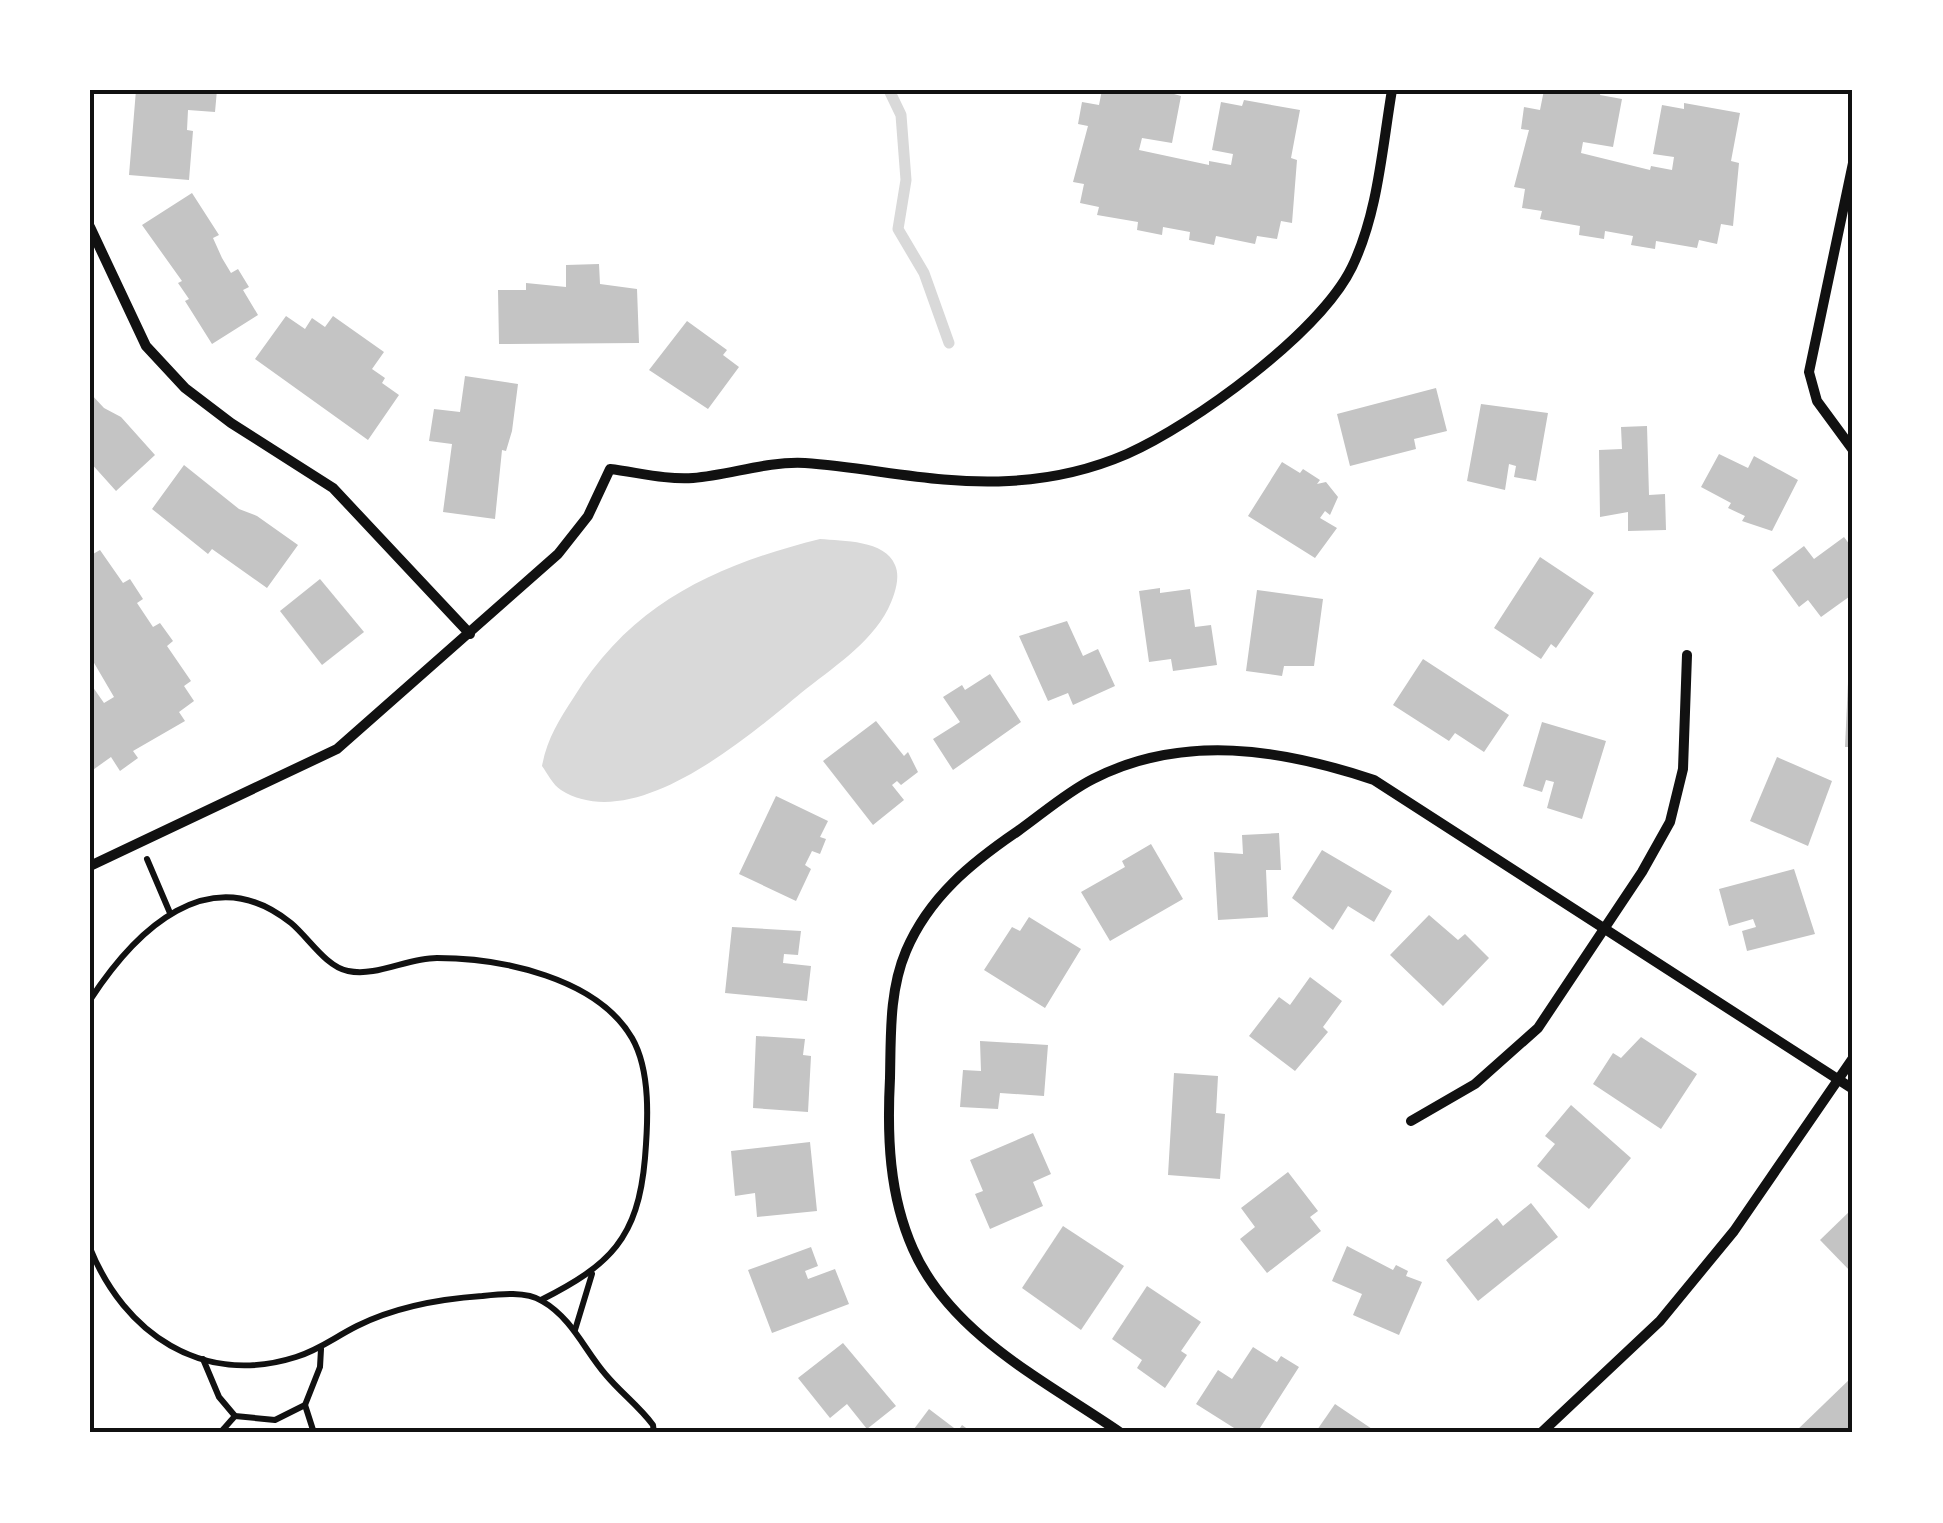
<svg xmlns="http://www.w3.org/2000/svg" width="1943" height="1523" viewBox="0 0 1943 1523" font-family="'PT Sans Narrow',sans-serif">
	<rect width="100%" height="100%" fill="#fff"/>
	<path fill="#d9d9d9" d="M 820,539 C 843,541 885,540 895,565 C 901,578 894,597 888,609 C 870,644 831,669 801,693 C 748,737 634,836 561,790 C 553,785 547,773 542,766 C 547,739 559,720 574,697 C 632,603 716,565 820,539 Z"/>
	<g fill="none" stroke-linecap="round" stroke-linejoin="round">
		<polyline stroke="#d9d9d9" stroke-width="11" points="889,90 901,115 906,180 898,229 924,273 949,343"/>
	</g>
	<g fill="#c4c4c4">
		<polygon points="136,90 217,90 215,112 188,110 187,130 193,131 189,180 129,175"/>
		<polygon points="1102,90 1160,90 1181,96 1172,143 1142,138 1139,150 1209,165 1209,161 1231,165 1233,154 1212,150 1221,102 1242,106 1244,100 1300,110 1291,158 1297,160 1292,223 1281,221 1277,239 1257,236 1255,244 1216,236 1214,245 1189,240 1190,232 1163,227 1162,235 1137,230 1138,222 1097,215 1099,207 1080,203 1084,184 1073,182 1088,126 1078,124 1082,102 1099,105"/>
		<polygon points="1544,90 1601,90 1600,95 1622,99 1613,147 1583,142 1581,153 1650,170 1651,166 1672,170 1674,157 1653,154 1662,105 1684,109 1684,103 1740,113 1731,161 1739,163 1733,226 1721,224 1717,244 1699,240 1697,248 1656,241 1655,249 1631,245 1633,236 1605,231 1604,239 1579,235 1580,226 1540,219 1542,211 1522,208 1525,189 1514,187 1529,130 1521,129 1524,107 1540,110"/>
		<polygon points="192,193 219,235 213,238 222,258 231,273 238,269 249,287 243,290 258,315 212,344 185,301 189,299 178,283 182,281 142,225"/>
		<polygon points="599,264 600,284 637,289 639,343 499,344 498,290 526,290 526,283 566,287 566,265"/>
		<polygon points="286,316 305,329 312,318 325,327 333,316 384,352 372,369 385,378 382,383 399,395 368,440 255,359"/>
		<polygon points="687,321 727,350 723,355 739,367 708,409 649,370"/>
		<polygon points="465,376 518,384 512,431 506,451 502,450 495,519 443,512 452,444 429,441 434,409 460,412"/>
		<polygon points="1436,388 1447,431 1414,439 1416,449 1350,466 1337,414"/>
		<polygon points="90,393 104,408 121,417 155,455 116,491 90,462"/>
		<polygon points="1481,404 1548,413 1536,481 1514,477 1516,466 1509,464 1505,490 1467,481"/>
		<polygon points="1647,426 1649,495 1665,494 1666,530 1628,531 1628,512 1600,517 1599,450 1622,449 1621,427"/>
		<polygon points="1719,454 1748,468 1754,456 1798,480 1772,531 1742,521 1745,516 1728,508 1731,503 1701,487"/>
		<polygon points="1282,462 1300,473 1303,469 1320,480 1317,484 1326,482 1338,497 1330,515 1325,511 1320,518 1337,528 1315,558 1248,516"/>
		<polygon points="184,465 239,509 257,516 298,545 267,588 212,549 208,554 152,509"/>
		<polygon points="1844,537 1853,549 1853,594 1821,617 1808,600 1799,607 1772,570 1804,546 1814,559"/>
		<polygon points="100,550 123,583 130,579 143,599 137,603 153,627 160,623 173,641 167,646 191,681 184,686 194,701 179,712 185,721 133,751 138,758 120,771 111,757 90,772 90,683 104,703 114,697 90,656 90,551 93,554"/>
		<polygon points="1540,557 1594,593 1556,648 1551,644 1541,659 1494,628"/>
		<polygon points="320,579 364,632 322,665 280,611"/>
		<polygon points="1160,588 1160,593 1190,589 1195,627 1211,625 1217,665 1173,671 1171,659 1149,662 1139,591"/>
		<polygon points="1257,590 1323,599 1314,666 1284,666 1282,676 1246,671"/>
		<polygon points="1067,621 1083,656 1098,649 1115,686 1073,705 1068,693 1048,701 1019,636"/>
		<polygon points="1423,659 1509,715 1484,752 1455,733 1449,741 1393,705"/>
		<polygon points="990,674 1021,722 953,770 933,739 960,722 943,697 962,685 965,690"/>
		<polygon points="1848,682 1853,683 1853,747 1845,747"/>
		<polygon points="876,721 904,756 908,752 918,772 901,785 897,781 892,785 904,800 873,825 823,761"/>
		<polygon points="1542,722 1606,741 1582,819 1547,808 1554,782 1546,780 1542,792 1523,786"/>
		<polygon points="1777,757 1832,781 1808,846 1750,821"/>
		<polygon points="776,796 828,821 820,837 826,839 820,854 812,851 805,865 811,869 796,901 739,874"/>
		<polygon points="1279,833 1281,870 1266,870 1268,917 1218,920 1214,852 1243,854 1242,835"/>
		<polygon points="1151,844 1183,899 1110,941 1081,892 1125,867 1122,861"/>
		<polygon points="1322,850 1392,891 1374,922 1348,906 1333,930 1292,898"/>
		<polygon points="1794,869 1815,934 1747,951 1742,931 1756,927 1753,919 1729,926 1719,889"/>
		<polygon points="1429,915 1458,940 1465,934 1489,958 1443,1006 1390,955"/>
		<polygon points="1029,917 1081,949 1045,1008 984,970 1012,927 1020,931"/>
		<polygon points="732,927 801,931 798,955 784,954 783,963 811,966 807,1001 725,993"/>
		<polygon points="1310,977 1342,1001 1323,1027 1328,1032 1295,1071 1249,1036 1279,997 1290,1005"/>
		<polygon points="756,1036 805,1039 803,1055 811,1056 808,1112 753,1108"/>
		<polygon points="1641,1037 1697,1074 1661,1129 1593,1084 1613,1053 1621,1058"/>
		<polygon points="980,1041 1048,1045 1044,1096 1000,1093 998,1109 960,1107 963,1070 981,1071"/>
		<polygon points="1174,1073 1218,1076 1216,1113 1225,1114 1220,1179 1168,1175"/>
		<polygon points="1571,1105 1631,1158 1589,1209 1537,1166 1555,1144 1545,1136"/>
		<polygon points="1033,1133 1051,1174 1033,1182 1043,1206 990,1229 975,1194 983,1191 970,1160"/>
		<polygon points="810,1142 817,1211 757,1217 755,1193 735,1196 731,1151"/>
		<polygon points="1288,1172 1318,1211 1310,1217 1321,1231 1267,1273 1240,1239 1255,1227 1241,1208"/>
		<polygon points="1531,1203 1558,1237 1478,1301 1446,1260 1497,1218 1503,1226"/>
		<polygon points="1853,1208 1853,1274 1820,1240"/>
		<polygon points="1063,1226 1124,1266 1081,1330 1022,1288"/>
		<polygon points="1347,1246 1393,1270 1396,1265 1408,1271 1406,1276 1422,1282 1399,1335 1353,1315 1362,1294 1332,1281"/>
		<polygon points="811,1247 818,1266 805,1271 808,1279 835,1269 849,1304 772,1333 748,1270"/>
		<polygon points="1147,1286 1201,1322 1181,1351 1187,1355 1165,1388 1137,1368 1142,1360 1112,1339"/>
		<polygon points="843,1343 896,1406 867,1429 847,1404 830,1418 798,1378"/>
		<polygon points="1253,1347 1277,1362 1281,1356 1299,1367 1258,1431 1242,1433 1196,1404 1218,1370 1232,1379"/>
		<polygon points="1853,1376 1853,1433 1794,1433"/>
		<polygon points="1335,1404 1378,1433 1315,1433"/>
		<polygon points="929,1409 958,1431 962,1425 973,1433 911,1433"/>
	</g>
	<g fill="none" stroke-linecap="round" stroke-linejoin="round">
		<g stroke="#111" stroke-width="6">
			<polyline points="147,859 170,913"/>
			<path d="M 90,1000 C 135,931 209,857 291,923 C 308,937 326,967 348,971 C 377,977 407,958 437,958 C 502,958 597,978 632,1038 C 651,1071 648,1122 645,1158 C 638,1239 610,1265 541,1300"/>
			<path d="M 90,1248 C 124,1333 202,1387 296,1357 C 319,1350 335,1337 357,1326 C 395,1307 439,1299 482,1296 C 500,1294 526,1291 542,1301 C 572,1318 585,1351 606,1375 C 621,1393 639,1406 653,1425 L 654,1433"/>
			<polyline points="575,1330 592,1274"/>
			<polyline points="203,1359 219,1397 235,1416 275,1420 305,1405 320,1367 321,1349"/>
			<polyline points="305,1405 314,1433"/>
			<polyline points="220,1433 235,1416"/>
		</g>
		<g stroke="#111" stroke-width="10">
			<polyline points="1853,163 1809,372 1817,401 1853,450"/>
			<polyline points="90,227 146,346 185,388 231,423 333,488 470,634"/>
			<path d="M 90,866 L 337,749 L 558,554 L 588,516 L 610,469 C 636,472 666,480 693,478 C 731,475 766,461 805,463 C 874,468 939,485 1009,481 C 1048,479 1090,470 1127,454 C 1193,425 1320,333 1352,267 C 1378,213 1382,149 1392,90"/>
			<polyline points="1411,1121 1475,1084 1538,1028 1642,872 1670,822 1683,769 1687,655"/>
			<path d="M 1121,1433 C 1047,1382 951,1335 913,1249 C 889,1195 887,1136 890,1078 C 891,1036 889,991 906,951 C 929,897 971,863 1018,831 C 1042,814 1067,792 1093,779 C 1183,733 1282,749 1374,780 L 1853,1089"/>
			<polyline points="1541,1433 1660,1321 1734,1231 1853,1058"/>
		</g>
	</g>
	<rect width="1943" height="1523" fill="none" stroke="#ffffff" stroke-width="185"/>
	<rect x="92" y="92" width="1758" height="1338" fill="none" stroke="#111" stroke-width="4"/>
</svg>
